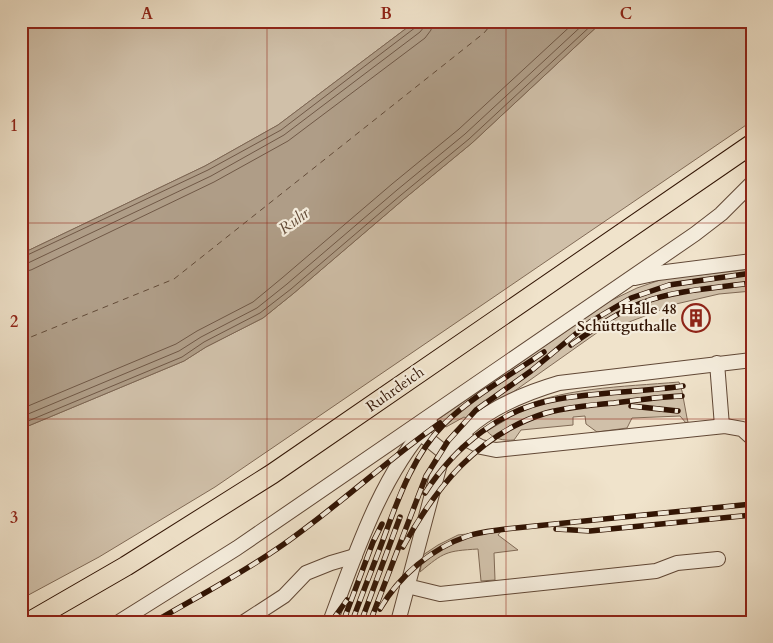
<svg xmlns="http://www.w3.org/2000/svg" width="773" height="643" viewBox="0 0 773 643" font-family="Cardo,serif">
	<rect width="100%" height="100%" fill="#f0e3cb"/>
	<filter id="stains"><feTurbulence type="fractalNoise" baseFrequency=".004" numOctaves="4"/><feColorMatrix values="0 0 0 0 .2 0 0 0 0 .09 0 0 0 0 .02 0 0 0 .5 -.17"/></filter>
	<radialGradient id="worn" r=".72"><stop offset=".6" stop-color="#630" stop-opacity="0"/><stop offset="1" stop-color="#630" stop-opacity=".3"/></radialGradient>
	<g fill="#d0c0a9" stroke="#806a56">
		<polygon points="21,21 416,21 278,125 205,166 21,254"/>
		<polygon points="603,21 752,21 752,121 215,487 99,557 21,599 21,429 184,361 206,347 263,318 294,293 404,199 472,143"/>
		<polygon points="752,269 752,291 719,294 676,304 603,332 598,332 472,421 464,417 446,427 437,420 610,301 637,288 663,279"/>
		<path d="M 679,382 L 682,391 L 687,418 L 688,422 L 686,423 L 680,416 L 632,418 L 627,428 L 597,432 L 586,424 L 585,416 L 573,417 L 573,425 L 521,430 L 514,440 C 504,441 493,439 487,431 L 509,418 L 507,413 C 559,387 622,387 679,382 Z"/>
		<path d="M 502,530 L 498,535 L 518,550 L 494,553 L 495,580 L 481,581 L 478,549 C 446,551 444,552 420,572 L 423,555 L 438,545 L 458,535 Z"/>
	</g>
	<polygon fill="#af9d87" stroke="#7d6653" points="416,21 603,21 472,143 404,199 294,293 263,318 206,347 184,361 21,429 21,254 205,166 278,125"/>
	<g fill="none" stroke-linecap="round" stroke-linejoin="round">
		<g stroke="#705846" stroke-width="1">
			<polyline points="21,258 208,170 281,130 416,27 418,21"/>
			<polyline points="21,264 28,263 211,176 284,135 420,32 424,27 425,21"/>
			<polyline points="21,272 31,270 214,182 288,141 425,38 431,30 432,21"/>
			<polyline points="21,409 176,344 197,331 253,302 282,278 392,184 459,129 576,21"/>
			<polyline points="21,417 179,351 201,337 257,308 287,284 397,190 465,134 587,21"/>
			<polyline points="21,424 182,357 204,342 260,313 291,289 401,195 469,139 596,21"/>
		</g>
		<polyline stroke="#634b38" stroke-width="1" stroke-dasharray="6 5" stroke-linecap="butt" points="21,341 174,279 484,33 494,21"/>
		<defs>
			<g id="minor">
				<polyline points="635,278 658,273 752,261"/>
				<polyline points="717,363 722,426"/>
				<polyline points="420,433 445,453"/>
				<polyline points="460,436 481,447 496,450 725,426 742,429 752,438"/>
				<polyline points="407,586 440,594 656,571 677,563 718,559"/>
				<polyline points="119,622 237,548 695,234 721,214 752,183"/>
				<polyline points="244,622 284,596 306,573 331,563 355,556"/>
				<path d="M 330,622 C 355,555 381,475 430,422"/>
				<path d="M 398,622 L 440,464 C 461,420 515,396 559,383 L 752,360"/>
			</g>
			<polyline id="major" points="29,622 126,566 272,474 752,144"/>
		</defs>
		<use href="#minor" stroke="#614836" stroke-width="16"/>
		<use href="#major" stroke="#311404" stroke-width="21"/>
		<use href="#minor" stroke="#f5eddd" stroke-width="14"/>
		<use href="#major" stroke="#f0e3cb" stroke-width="19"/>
		<defs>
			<g id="rail">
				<path d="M 571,345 C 593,330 616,313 641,303 C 676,290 715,288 752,283"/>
				<polyline points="631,406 678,411"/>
				<path d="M 425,493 C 455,446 502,408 558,399 C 600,392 642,392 683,386"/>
				<polyline points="556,529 590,531 752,515"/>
				<path d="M 403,547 C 436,487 478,434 546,413 C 568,407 591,405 614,403 C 637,400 659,397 682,396"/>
				<path d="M 380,609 C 399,576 432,548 468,536 C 480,532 493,531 506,529 L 752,504"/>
				<path d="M 154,622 C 197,597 243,573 284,544 C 338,506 386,461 440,423"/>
				<polyline points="331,622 347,600"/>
				<polyline points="343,622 373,542 382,524"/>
				<path d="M 352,622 C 362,594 373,567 383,540 C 398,499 413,455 445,423 C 474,395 511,375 544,352"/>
				<polyline points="361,622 400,517"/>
				<polyline points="370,622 426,476 448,441 476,410 531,371 590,322 631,298 669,285 752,273"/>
			</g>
		</defs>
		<use href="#rail" stroke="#311404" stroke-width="5.5"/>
		<use href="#rail" stroke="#f5eddd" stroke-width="4" stroke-dasharray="11" stroke-linecap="butt"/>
	</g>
	<path fill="none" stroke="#8f2418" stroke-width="1" stroke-opacity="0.55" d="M 267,21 L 267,622M 506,21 L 506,622M 21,223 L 752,223M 21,419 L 752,419"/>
	<defs>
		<symbol id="building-ring" viewBox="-11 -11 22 22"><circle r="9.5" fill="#f5eddd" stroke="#8f2418" stroke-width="1.5"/><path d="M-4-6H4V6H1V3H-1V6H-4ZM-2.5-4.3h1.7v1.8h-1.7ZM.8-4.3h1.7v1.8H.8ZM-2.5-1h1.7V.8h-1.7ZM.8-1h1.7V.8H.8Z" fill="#8f2418"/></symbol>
	</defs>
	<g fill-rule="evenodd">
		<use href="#building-ring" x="680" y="302" width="32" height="32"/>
	</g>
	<g text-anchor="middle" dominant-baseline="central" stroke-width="4.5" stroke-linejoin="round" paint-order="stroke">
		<g font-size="15" font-weight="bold" fill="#311404" stroke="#f5eddd" text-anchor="end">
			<text x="677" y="309">Halle 48<tspan x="677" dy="17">Schüttguthalle</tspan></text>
		</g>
		<g font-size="15" fill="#311404" stroke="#f5eddd">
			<text transform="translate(395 389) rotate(-35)">Ruhrdeich</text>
		</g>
		<g font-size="16" font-style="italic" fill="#634b38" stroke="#f5eddd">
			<text transform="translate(294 221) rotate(-36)">Ruhr</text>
		</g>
	</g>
	<rect width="773" height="643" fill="none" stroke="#f0e3cb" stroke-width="55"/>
	<rect x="28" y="28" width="718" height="588" fill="none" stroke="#8f2418" stroke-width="2"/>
	<g font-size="16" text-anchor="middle" font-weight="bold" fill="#8f2418">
		<text x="147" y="19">A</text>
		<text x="386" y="19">B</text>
		<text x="626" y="19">C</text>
		<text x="14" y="131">1</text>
		<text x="14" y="327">2</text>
		<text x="14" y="523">3</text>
	</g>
	<rect width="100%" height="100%" filter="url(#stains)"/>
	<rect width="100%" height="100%" fill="url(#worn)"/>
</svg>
